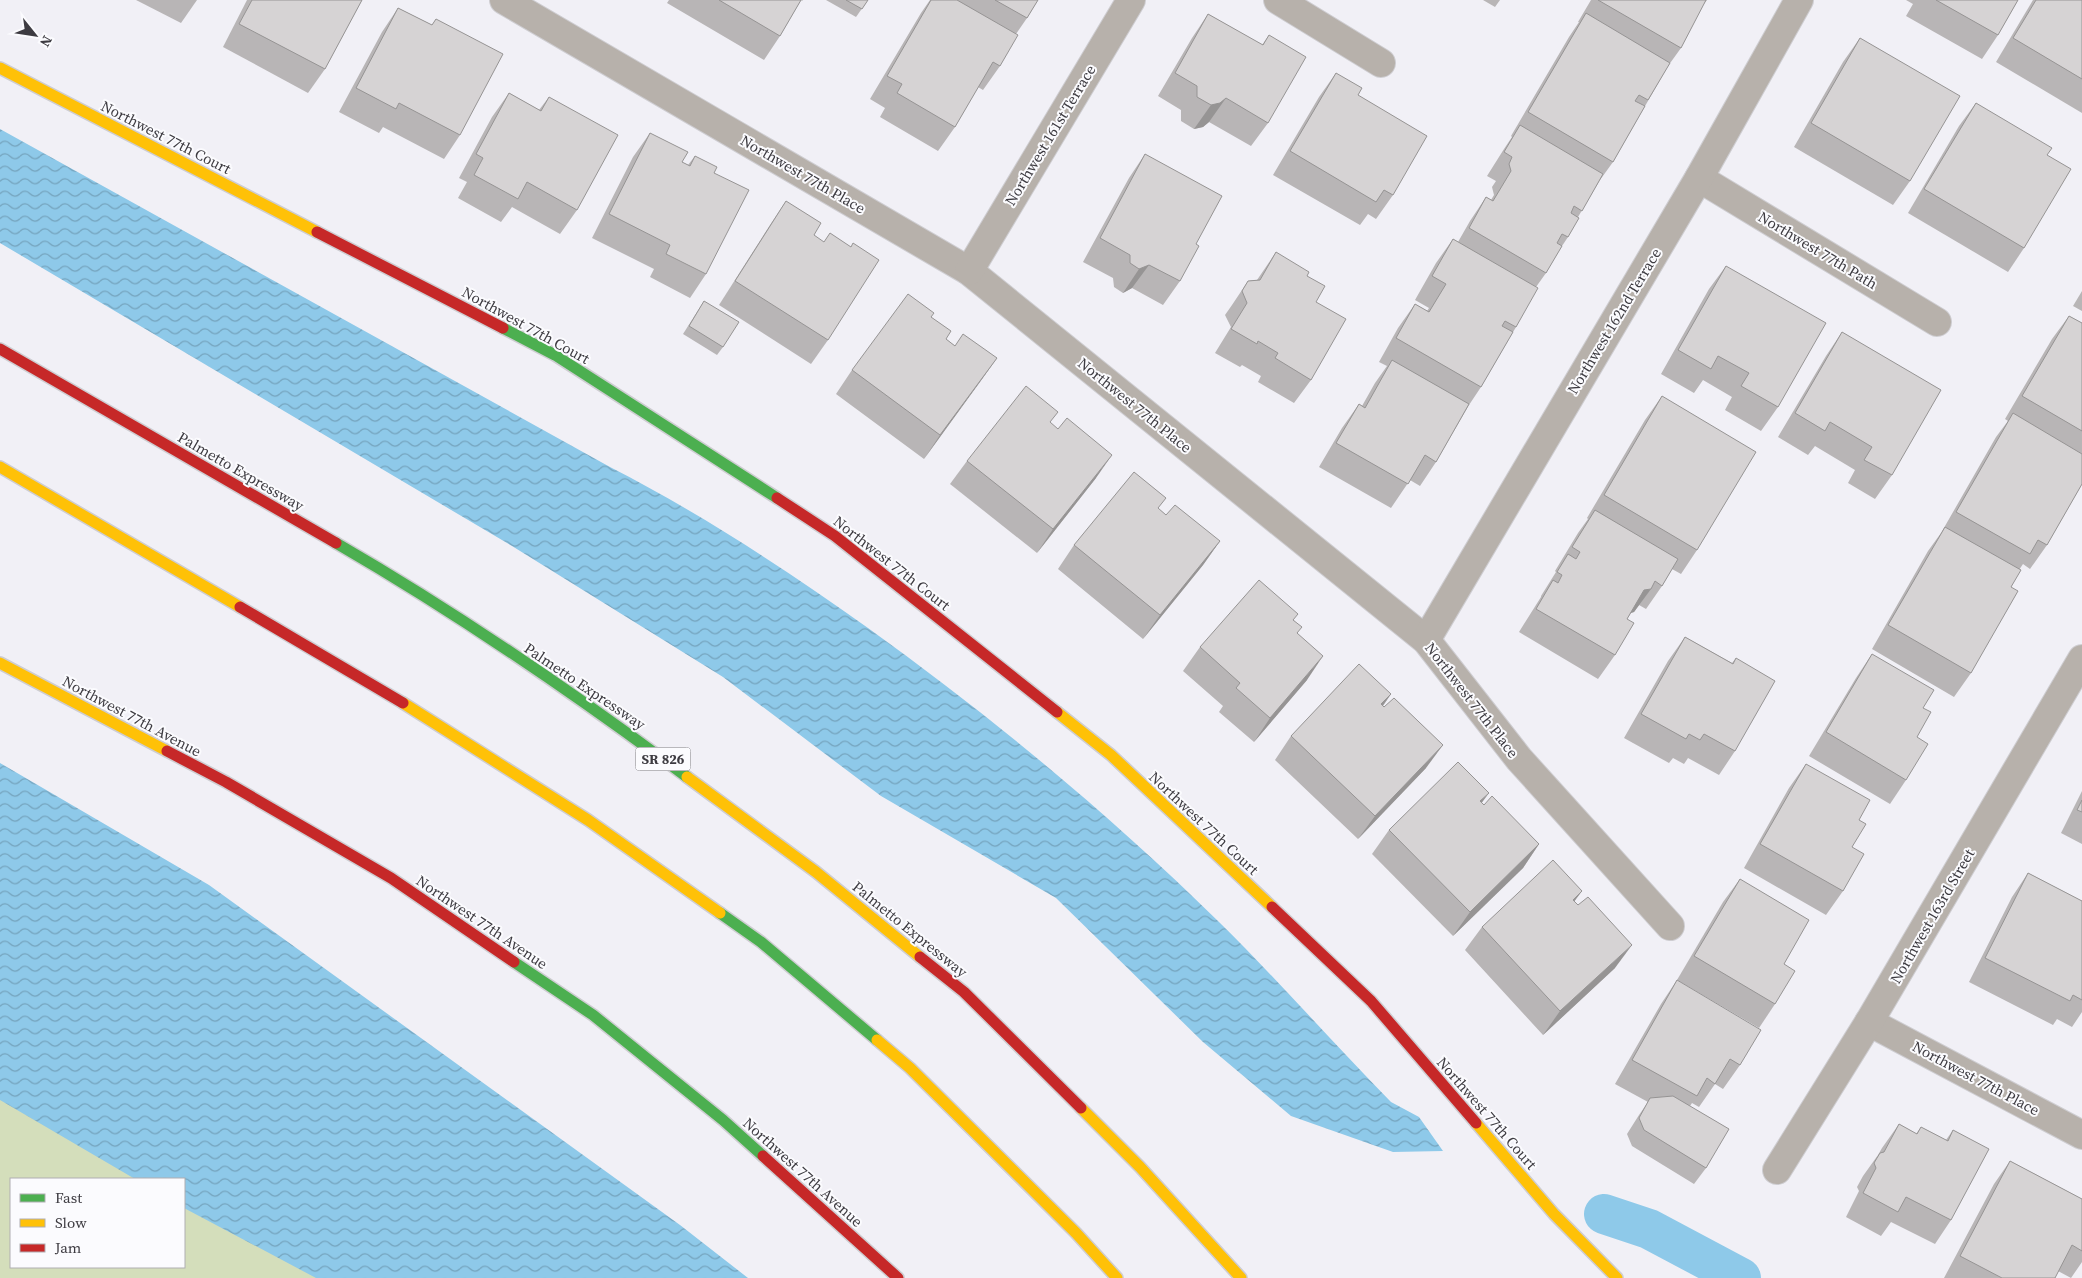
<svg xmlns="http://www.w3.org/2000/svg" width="2082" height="1278" viewBox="0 0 2082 1278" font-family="'Source Serif 4',serif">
	<defs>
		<pattern id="water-waves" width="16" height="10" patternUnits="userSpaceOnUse" patternTransform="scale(1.25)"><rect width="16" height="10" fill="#8ec9e9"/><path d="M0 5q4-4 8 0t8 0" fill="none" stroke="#75a4be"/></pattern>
	</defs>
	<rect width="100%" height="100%" fill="#f1f0f6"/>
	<path fill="#d4debb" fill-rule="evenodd" d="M 0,1065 L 381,1278 L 0,1278 ZM 11,1179 L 184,1179 L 184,1267 L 11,1267 Z"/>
	<g fill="url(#water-waves)">
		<path d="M 0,129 L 610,467 C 700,513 785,569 868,628 C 992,717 1110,815 1219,922 C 1278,980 1333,1043 1391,1102 L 1419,1117 L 1443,1151 L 1393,1152 L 1291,1116 L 1203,1042 L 1056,898 L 881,796 L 723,677 L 512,546 L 0,243 Z"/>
		<polygon points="0,763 209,885 680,1225 748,1278 316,1278 184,1208 184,1179 135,1179 0,1100"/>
	</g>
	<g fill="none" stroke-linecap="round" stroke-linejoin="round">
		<polyline stroke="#8ec9e9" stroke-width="40" points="1604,1214 1649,1229 1741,1278"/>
		<defs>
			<g id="street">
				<polyline points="504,0 969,271 1426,640 1519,759 1670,926"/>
				<polyline points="1278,0 1381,63"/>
				<polyline points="1699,178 1937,322"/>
				<polyline points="969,271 1131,0"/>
				<polyline points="1426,640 1699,178 1799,0"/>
				<polyline points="1869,1022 2082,1135"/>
				<polyline points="1777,1170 1869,1022 2082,659"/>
			</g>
			<g id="fast">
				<polyline points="503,328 555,355 777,498"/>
				<path d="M 336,543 C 457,613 574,693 687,777"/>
				<polyline points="720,913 761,942 877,1040"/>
				<polyline points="514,962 593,1015 723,1120 763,1156"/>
			</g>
			<g id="slow">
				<polyline points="0,68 317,232"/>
				<polyline points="0,467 240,607"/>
				<polyline points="0,663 167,751"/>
				<polyline points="403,703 588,820 720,913"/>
				<polyline points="1057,712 1111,755 1272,907"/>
				<polyline points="687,777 816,872 920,957"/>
				<polyline points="877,1040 910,1068 1076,1233 1117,1278"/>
				<polyline points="1081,1108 1140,1167 1241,1278"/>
				<polyline points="1476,1123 1554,1214 1617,1278"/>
			</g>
			<g id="jam">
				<polyline points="317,232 503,328"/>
				<polyline points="0,349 336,543"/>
				<polyline points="777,498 835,536 1057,712"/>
				<polyline points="240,607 403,703"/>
				<polyline points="167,751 226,782 391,878 514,962"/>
				<polyline points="1272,907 1371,1001 1476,1123"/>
				<polyline points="920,957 964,992 1081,1108"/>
				<polyline points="763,1156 898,1278"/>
			</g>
		</defs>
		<use href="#street" stroke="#cecdd1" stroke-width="30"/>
		<use href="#fast" stroke="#cecdd1" stroke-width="14"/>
		<use href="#slow" stroke="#cecdd1" stroke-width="14"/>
		<use href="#jam" stroke="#cecdd1" stroke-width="14"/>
		<use href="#street" stroke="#b7b1ab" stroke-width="28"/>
		<use href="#fast" stroke="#4caf50" stroke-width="11"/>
		<use href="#slow" stroke="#ffc107" stroke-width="11"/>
		<use href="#jam" stroke="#c62828" stroke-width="11"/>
	</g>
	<g fill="#b8b5b6">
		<polygon points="136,0 197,0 181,23"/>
		<polygon points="247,0 362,0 325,69 308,93 223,47"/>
		<polygon points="669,0 803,0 802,1 801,0 780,36 764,60 667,3"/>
		<polygon points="826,0 868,0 856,17"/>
		<polygon points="930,0 1038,0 1027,18 1016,34 1000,66 983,90 978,87 955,127 938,151 880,117 885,108 870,99 921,13"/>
		<polygon points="1483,0 1500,0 1495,7"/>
		<polygon points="1591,0 1707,0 1703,5 1681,48 1668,66 1613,162 1600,180 1578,217 1568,237 1560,249 1546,273 1536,287 1516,327 1481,387 1469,405 1436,462 1420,486 1410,480 1391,508 1319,467 1342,428 1359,404 1362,406 1375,383 1387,366 1379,362 1398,328 1415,304 1427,311 1429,308 1415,300 1436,263 1453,239 1458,242 1470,221 1486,197 1491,200 1494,195 1492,187 1496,181 1487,176 1504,149 1512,137 1511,136 1569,37 1579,22 1578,22"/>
		<polygon points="1906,0 2018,0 1998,35 1982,59 1906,16 1913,4"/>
		<polygon points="2033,0 2082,0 2082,113 1996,62"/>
		<polygon points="398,8 432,25 436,19 460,135 444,159 383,127 379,133 339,112 382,32"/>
		<polygon points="1208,14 1262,45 1269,35 1268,123 1251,146 1209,122 1203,127 1194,129 1181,121 1181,110 1158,96 1192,38"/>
		<polygon points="1860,38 1910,181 1893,205 1794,147 1843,62"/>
		<polygon points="1336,73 1358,95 1393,195 1376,219 1368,214 1360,225 1273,175 1319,97"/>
		<polygon points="509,93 539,110 549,97 577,210 560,234 512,207 501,222 458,198 467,182 459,178 492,117"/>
		<polygon points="1976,103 2047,155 2024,248 2008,272 1908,213 1959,126"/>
		<polygon points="650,133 682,162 688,165 695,156 714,173 706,274 690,298 650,277 654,269 592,238 633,157"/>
		<polygon points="1145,154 1196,244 1180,281 1163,305 1132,288 1123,293 1114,287 1113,278 1083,262 1129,178"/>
		<polygon points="786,201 814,235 828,340 811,364 719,305 770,225"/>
		<polygon points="1276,252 1307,276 1316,302 1311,380 1294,403 1258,382 1261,376 1242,365 1240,367 1215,353 1231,327 1225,315 1232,305 1248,281 1257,280"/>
		<polygon points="1726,266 1778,407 1761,431 1725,410 1732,397 1703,380 1694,393 1661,374 1709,289"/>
		<polygon points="2082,291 2082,311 2073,306"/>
		<polygon points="704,301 723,347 717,355 683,334"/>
		<polygon points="2069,316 2082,323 2082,484 2047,545 2030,569 2023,564 2019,570 1971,673 1954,697 1872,649 1928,551 1941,533 1996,437 2008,421 2005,419 2052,339"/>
		<polygon points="931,317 946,339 955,346 997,358 924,459 836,394 852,370"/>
		<polygon points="1842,332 1892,475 1875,499 1848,483 1855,470 1815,446 1808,455 1778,437 1826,356"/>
		<polygon points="1662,396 1697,550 1681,574 1672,569 1662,586 1646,609 1639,605 1634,612 1631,613 1627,619 1615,655 1598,679 1519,632 1541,597 1541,596 1556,572 1555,571 1578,533 1588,519 1587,518 1645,420"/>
		<polygon points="1051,423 1096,478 1037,553 950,484 967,461"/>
		<polygon points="1159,509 1166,515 1220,541 1203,565 1143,639 1058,569 1074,545"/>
		<polygon points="1294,620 1298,634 1307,680 1254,742 1219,712 1223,706 1183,671 1200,647"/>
		<polygon points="1685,637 1732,663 1736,658 1735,751 1719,775 1688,758 1684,764 1673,758 1669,763 1624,738 1668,661"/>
		<polygon points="1872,654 1923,708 1906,780 1890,804 1809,756 1856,678"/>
		<polygon points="1391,694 1383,706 1426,768 1358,839 1275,760 1291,736"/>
		<polygon points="1806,764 1859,820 1852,847 1843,891 1826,915 1744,868 1789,788"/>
		<polygon points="2082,791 2082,844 2061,833"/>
		<polygon points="1482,803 1539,844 1523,868 1453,936 1372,854 1389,830"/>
		<polygon points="2028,873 2082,901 2082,1012 2072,1027 2057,1019 2053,1025 1969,982 2012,897"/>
		<polygon points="1740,879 1784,964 1775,1004 1759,1028 1677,980 1723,902"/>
		<polygon points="1582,891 1574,901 1615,968 1543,1035 1465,950 1482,927"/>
		<polygon points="1677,980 1740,1065 1723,1089 1715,1084 1699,1107 1692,1103 1690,1106 1706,1168 1694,1184 1632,1146 1627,1134 1639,1115 1648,1102 1615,1084 1661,1004"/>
		<polygon points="1899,1124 1916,1134 1921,1127 1946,1140 1953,1130 1951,1220 1935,1244 1891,1222 1881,1236 1846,1217 1859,1191 1857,1187 1863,1176 1878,1155 1882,1148"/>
		<polygon points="2010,1161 2082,1199 2082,1262 2071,1278 2058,1271 2055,1278 1944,1278 1994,1184"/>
	</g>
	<g fill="#969494">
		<polygon points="1226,98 1209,122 1203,127 1194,129 1211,105"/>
		<polygon points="1149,265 1132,288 1123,293 1139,269"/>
		<polygon points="997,358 980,382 924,459 940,435"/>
		<polygon points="1112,455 1096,478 1037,553 1053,529"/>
		<polygon points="1220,541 1203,565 1143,639 1160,615"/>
		<polygon points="1651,589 1634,612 1627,614 1644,590"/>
		<polygon points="1323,656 1307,680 1254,742 1270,718"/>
		<polygon points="1391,694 1374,718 1381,704"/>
		<polygon points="1443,745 1426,768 1358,839 1375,816"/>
		<polygon points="1489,793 1472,816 1480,801"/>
		<polygon points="1539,844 1523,868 1453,936 1470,912"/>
		<polygon points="1582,891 1565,914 1573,900"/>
		<polygon points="1632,945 1615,968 1543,1035 1560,1011"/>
	</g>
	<g fill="#d6d3d4" stroke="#969494">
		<polygon points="252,0 362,0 325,69 239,24"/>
		<polygon points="719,0 801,0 780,36"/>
		<polygon points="846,0 868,0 862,9"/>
		<polygon points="931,0 957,0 1018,35 1000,66 993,62 955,127 897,93 902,84 887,76"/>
		<polygon points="995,0 1038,0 1027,18"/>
		<polygon points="1598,0 1706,0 1681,48"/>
		<polygon points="1936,0 2018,0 1998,35"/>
		<polygon points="2036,0 2082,0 2082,79 2013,38"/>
		<polygon points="398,8 432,25 436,19 503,54 460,135 399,103 396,109 356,88"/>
		<polygon points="1586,13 1670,63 1648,100 1639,95 1635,101 1645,106 1613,162 1528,112"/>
		<polygon points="1208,14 1263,45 1269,35 1306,57 1268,123 1226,98 1220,103 1211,105 1197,97 1197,86 1175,73"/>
		<polygon points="1860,38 1960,96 1910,181 1811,123"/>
		<polygon points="1336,73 1362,88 1358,95 1427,136 1393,195 1384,190 1376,202 1290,151"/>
		<polygon points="509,93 541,111 549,97 618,135 577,210 527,182 518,199 474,175 483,158 476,154"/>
		<polygon points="1976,103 2052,148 2047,155 2071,169 2024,248 1924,189"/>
		<polygon points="1520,125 1603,174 1582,211 1574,206 1571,213 1579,218 1568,237 1562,234 1557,243 1562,246 1546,273 1469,228 1486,197 1493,201 1511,171 1509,164 1512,157 1504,152"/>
		<polygon points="650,133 688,152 682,162 690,166 695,156 717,167 714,173 749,190 706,274 666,254 670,245 609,214"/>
		<polygon points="1145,154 1222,196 1196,244 1199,246 1180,281 1149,265 1139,269 1130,263 1130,255 1100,238"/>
		<polygon points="786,201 821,223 814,235 824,242 830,233 851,247 853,243 879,260 828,340 735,281"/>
		<polygon points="1453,239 1538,288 1516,327 1505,321 1502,326 1513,332 1481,387 1396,338 1415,304 1429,312 1446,284 1432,276"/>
		<polygon points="1276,252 1309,272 1307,276 1325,286 1316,302 1346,319 1311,380 1275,358 1278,353 1258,341 1257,344 1231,329 1247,303 1242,291 1248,281 1260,280"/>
		<polygon points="1726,266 1826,323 1778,407 1741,386 1749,373 1718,356 1711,369 1678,350"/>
		<polygon points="908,294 934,313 931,317 951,331 946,339 955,346 963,334 997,358 940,435 852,370"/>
		<polygon points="704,301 739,322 723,347 689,326"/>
		<polygon points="2069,316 2082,323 2082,431 2022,396"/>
		<polygon points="1842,332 1941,390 1892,475 1864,460 1872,447 1830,422 1825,431 1795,413"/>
		<polygon points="1392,360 1469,404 1436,462 1425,455 1408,484 1336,443 1359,404 1365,408"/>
		<polygon points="1026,386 1058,412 1050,422 1058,429 1067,418 1112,455 1053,529 967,461"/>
		<polygon points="1662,396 1756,452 1697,550 1604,495"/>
		<polygon points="2013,413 2082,454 2082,484 2047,545 2038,540 2030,554 1956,512"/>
		<polygon points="1134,472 1166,498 1158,508 1166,515 1175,505 1220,541 1160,615 1074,545"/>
		<polygon points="1595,510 1678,559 1662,586 1655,581 1651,589 1644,590 1627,619 1634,623 1615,655 1536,609 1553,580 1558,583 1562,575 1557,572 1568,554 1576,559 1580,552 1572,547"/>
		<polygon points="1945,527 2021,570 2011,587 2018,591 1971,673 1888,625"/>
		<polygon points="1259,580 1298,614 1293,620 1302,627 1297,633 1323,656 1270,718 1236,688 1240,683 1200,647"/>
		<polygon points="1685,637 1733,664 1736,658 1775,681 1735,751 1704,734 1700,740 1689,734 1686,739 1641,714"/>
		<polygon points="1872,654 1934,690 1923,708 1931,712 1917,737 1928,744 1906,780 1826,732"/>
		<polygon points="1359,664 1391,694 1381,704 1384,707 1394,698 1443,745 1375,816 1291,736"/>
		<polygon points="1458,762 1489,793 1480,801 1484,805 1492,796 1539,844 1470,912 1389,830"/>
		<polygon points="1806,764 1870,800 1859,820 1866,824 1852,847 1864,854 1843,891 1760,844"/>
		<polygon points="2082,800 2082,812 2077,810"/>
		<polygon points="1553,860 1582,891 1573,900 1578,905 1588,897 1632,945 1560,1011 1482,927"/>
		<polygon points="2028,873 2082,901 2082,1000 2073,995 2070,1001 1985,958"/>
		<polygon points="1740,879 1809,920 1784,964 1795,971 1775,1004 1694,956"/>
		<polygon points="1677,980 1761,1030 1740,1065 1730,1059 1715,1084 1707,1078 1697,1096 1632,1060"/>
		<polygon points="1673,1096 1729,1129 1706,1168 1644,1130 1639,1118 1650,1098"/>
		<polygon points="1899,1124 1917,1134 1921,1127 1948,1141 1953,1130 1989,1149 1951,1220 1906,1197 1898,1212 1863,1193 1876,1168 1874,1163 1880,1153 1884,1152"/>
		<polygon points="2010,1161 2082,1199 2082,1251 2072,1245 2055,1278 2002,1278 1960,1256"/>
	</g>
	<g text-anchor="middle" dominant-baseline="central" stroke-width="4" stroke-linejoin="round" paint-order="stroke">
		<rect fill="#fbfbfe" stroke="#76757a" stroke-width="1" x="635.5" y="747.5" width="55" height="23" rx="4"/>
		<g font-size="14" font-weight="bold" fill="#3d3b41">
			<text x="663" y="759">SR 826</text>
		</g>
		<g font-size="15" fill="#3d3b41" stroke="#fbfbfe">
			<text transform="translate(1050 135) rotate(-59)">Northwest 161st Terrace</text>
			<text transform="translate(166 137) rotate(27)">Northwest 77th Court</text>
			<text transform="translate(803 174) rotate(30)">Northwest 77th Place</text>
			<text transform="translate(1818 250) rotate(31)">Northwest 77th Path</text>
			<text transform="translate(1614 321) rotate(-59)">Northwest 162nd Terrace</text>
			<text transform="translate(526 325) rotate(29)">Northwest 77th Court</text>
			<text transform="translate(1135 405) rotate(39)">Northwest 77th Place</text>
			<text transform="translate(241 471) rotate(30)">Palmetto Expressway</text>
			<text transform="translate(892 563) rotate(38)">Northwest 77th Court</text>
			<text transform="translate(585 686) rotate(34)">Palmetto Expressway</text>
			<text transform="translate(1472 700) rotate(52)">Northwest 77th Place</text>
			<text transform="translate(132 716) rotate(28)">Northwest 77th Avenue</text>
			<text transform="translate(1204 823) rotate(43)">Northwest 77th Court</text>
			<text transform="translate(1932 916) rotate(-60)">Northwest 163rd Street</text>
			<text transform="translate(482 922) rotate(34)">Northwest 77th Avenue</text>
			<text transform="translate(910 929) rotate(39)">Palmetto Expressway</text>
			<text transform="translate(1976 1078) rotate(28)">Northwest 77th Place</text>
			<text transform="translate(1487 1113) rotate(49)">Northwest 77th Court</text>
			<text transform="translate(803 1172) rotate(42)">Northwest 77th Avenue</text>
		</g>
	</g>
	<rect x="10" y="1178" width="175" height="90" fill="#fbfbfe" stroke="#afaeb2"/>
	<rect x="20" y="1194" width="25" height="8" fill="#4caf50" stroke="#afaeb2"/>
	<text x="55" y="1203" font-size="15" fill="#3d3b41">Fast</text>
	<rect x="20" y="1219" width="25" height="8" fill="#ffc107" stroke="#afaeb2"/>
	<text x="55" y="1228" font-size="15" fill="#3d3b41">Slow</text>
	<rect x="20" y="1244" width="25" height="8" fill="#c62828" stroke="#afaeb2"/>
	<text x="55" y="1253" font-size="15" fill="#3d3b41">Jam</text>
	<g transform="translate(35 35) rotate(120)" stroke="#fbfbfe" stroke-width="4" paint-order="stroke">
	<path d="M0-4L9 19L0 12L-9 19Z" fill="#3d3b41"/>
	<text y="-8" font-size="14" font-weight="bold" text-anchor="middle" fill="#3d3b41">N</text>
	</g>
</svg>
